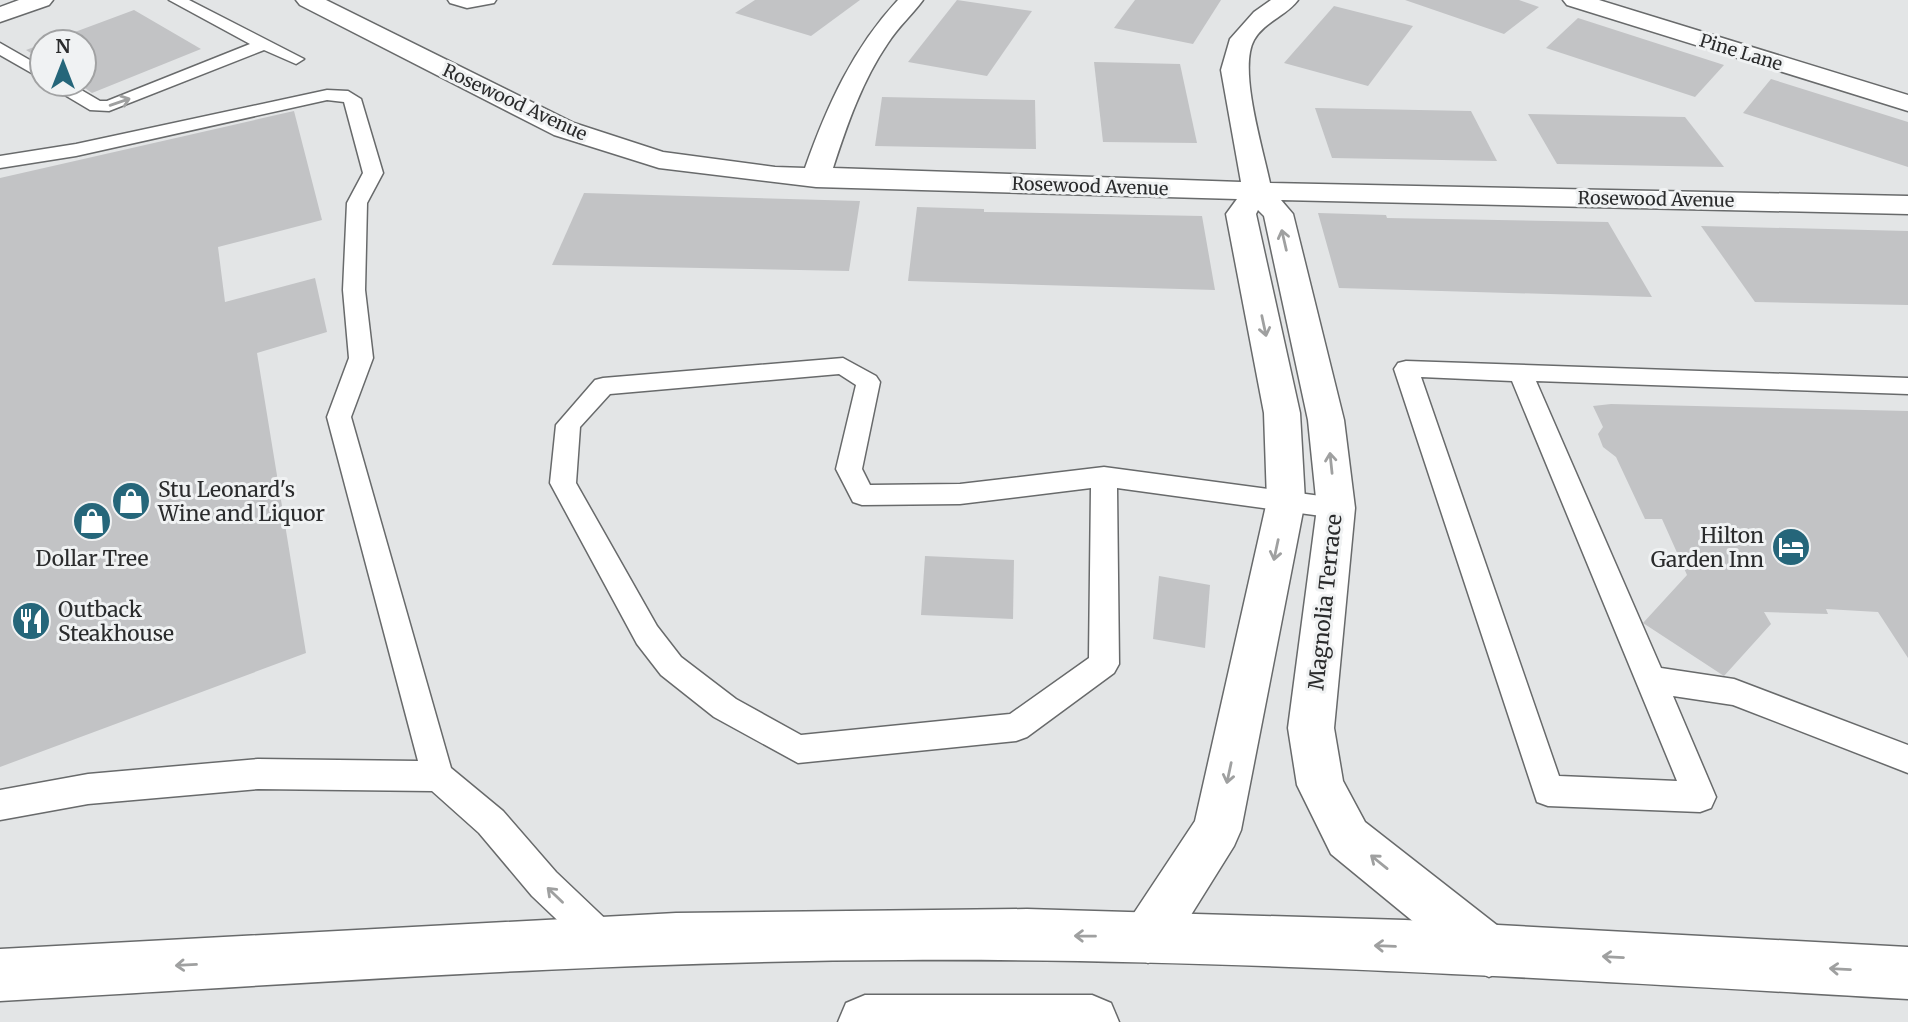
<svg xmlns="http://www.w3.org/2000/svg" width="1908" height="1022" viewBox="0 0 1908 1022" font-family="Merriweather,serif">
	<rect width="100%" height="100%" fill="#e3e5e6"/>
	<g fill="#c2c3c5">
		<polygon points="755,0 860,0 811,36 735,13"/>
		<polygon points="957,0 1032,11 987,76 908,62"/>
		<polygon points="1135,0 1221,0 1193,44 1114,28"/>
		<polygon points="1405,0 1519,0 1539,7 1504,34"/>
		<polygon points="1334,6 1413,26 1368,86 1284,63"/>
		<polygon points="134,10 201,49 92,93 79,84 84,84 84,42 48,42"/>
		<polygon points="1578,18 1724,65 1695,97 1546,48"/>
		<polygon points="42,44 42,60 26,50"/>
		<polygon points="1094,62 1180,64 1197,143 1103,142"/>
		<polygon points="1771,79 1908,122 1908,167 1743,113"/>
		<polygon points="882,97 1035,100 1036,149 875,146"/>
		<polygon points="1315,108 1471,111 1497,161 1332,158"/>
		<polygon points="294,111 322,220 218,247 225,302 315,278 327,332 257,353 306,653 0,767 0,178"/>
		<polygon points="1528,114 1685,117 1724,167 1557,164"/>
		<polygon points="584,193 860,201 849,271 552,265"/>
		<polygon points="917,207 984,209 984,212 1202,216 1215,290 908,281"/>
		<polygon points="1318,213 1386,215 1387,218 1608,222 1652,297 1339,288"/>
		<polygon points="1701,226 1908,231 1908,305 1755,302"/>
		<polygon points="1611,404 1908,411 1908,658 1878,612 1826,609 1828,614 1764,612 1771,624 1724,676 1643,623 1687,575 1662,519 1645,519 1616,457 1603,447 1598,434 1603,427 1593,406"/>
		<polygon points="925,556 1014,560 1013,619 921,615"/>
		<polygon points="1159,576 1210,585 1205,648 1153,639"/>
	</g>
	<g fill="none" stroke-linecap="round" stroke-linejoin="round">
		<defs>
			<g id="lane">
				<polygon points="169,0 189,0 304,59 296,64 264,50 109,111 90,110 53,88 50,84 71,84 100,101 107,101 250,44"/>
				<polygon points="448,0 496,0 494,3 467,8 450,3"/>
				<polygon points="0,43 42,67 42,79 0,55"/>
				<polygon points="327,90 348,91 361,99 383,173 367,203 365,290 373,358 351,417 451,768 503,811 556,872 616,929 622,941 616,953 604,959 592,953 532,896 479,833 432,791 258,789 88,804 0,820 0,790 88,774 258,759 418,761 327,417 349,358 343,290 347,203 363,173 344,102 327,100 76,156 0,168 0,156 76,144"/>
				<path d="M 843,358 L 876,376 L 880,382 L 862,469 L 870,485 L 960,484 L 1104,467 L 1336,498 L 1345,501 L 1349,508 L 1345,515 L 1336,518 L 1117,488 L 1119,664 L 1114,673 L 1027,737 L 1016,741 L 798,763 L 714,717 L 661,675 L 637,644 L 550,483 L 556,425 L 595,380 L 603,378 ZM 839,374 L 856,385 L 836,469 L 853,502 L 862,505 L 960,504 L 1091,488 L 1089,658 L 1010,714 L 801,735 L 736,699 L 681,657 L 657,626 L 576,483 L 580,427 L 610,394 Z"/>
				<path d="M 1406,361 L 1908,378 L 1908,394 L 1536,381 L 1661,668 L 1734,679 L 1908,745 L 1908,773 L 1733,705 L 1673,696 L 1716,797 L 1711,808 L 1700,812 L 1548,806 L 1537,802 L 1394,369 L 1398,363 ZM 1421,377 L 1512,381 L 1677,781 L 1559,776 Z"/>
			</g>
			<g id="street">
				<path d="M 296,0 L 326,0 L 574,123 L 663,152 L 775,167 L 805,168 C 827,106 853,48 898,0 L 923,0 C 912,15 898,27 888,43 C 862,81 847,125 833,168 L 1241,182 L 1221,70 L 1230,39 L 1254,12 L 1271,0 L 1298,0 C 1286,16 1264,22 1254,40 C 1238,69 1263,149 1270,183 L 1908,196 L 1908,214 L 1281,200 L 1293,214 L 1344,420 L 1355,508 L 1334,728 L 1343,781 L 1365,822 L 1507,933 L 1515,951 L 1507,969 L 1489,977 L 1471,969 L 1331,854 L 1297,785 L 1288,728 L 1317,508 L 1308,420 L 1264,216 L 1258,210 L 1256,214 L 1300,413 L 1305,501 L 1241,830 L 1234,846 L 1166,955 L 1148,963 L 1130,955 L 1122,937 L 1130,919 L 1195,821 L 1267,501 L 1264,413 L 1226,214 L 1237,199 L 816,187 L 659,168 L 554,135 L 300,5 Z"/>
				<polygon points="1563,0 1599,0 1908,95 1908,111 1567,5"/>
			</g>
			<polygon id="secondary" points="19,0 53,0 49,5 0,22 0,7"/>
			<g id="highway">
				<path d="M 1027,909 L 1405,920 L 1908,947 L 1908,999 C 1573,980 1237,958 901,960 C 600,961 300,984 0,1001 L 0,949 L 676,913 Z"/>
				<polygon points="865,995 1092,995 1111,1003 1119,1022 838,1022 846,1003"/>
			</g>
		</defs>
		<use href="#lane" stroke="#686a6b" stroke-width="3"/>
		<use href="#street" stroke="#686a6b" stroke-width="3"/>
		<use href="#secondary" stroke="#686a6b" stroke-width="3"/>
		<use href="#highway" stroke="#686a6b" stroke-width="3"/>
		<use href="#lane" fill="#fff" fill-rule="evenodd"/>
		<use href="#street" fill="#fff" fill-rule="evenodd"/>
		<use href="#secondary" fill="#fff" fill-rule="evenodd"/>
		<use href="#highway" fill="#fff" fill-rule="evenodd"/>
	</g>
	<defs><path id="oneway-shaft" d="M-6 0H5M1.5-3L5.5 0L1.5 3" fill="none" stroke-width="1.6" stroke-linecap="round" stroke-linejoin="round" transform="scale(1.75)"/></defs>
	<g stroke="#9fa0a0">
		<use href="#oneway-shaft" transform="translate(120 102) rotate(-19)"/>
		<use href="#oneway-shaft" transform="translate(1284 240) rotate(-103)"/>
		<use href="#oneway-shaft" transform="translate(1264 326) rotate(78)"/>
		<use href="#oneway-shaft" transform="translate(1331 463) rotate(-96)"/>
		<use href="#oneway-shaft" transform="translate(1276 550) rotate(102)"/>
		<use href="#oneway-shaft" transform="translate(1229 773) rotate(102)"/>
		<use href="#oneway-shaft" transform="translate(1379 862) rotate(-141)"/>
		<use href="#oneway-shaft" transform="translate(555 895) rotate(-136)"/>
		<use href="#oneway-shaft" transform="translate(1085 936) rotate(-179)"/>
		<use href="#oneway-shaft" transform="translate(1385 946) rotate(-178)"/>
		<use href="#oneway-shaft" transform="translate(1613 957) rotate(-177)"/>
		<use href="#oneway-shaft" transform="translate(186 965) rotate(177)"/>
		<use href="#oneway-shaft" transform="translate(1840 969) rotate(-177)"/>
	</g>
	<defs>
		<symbol id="shop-disc" viewBox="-11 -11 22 22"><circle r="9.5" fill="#25667a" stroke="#f0f2f3"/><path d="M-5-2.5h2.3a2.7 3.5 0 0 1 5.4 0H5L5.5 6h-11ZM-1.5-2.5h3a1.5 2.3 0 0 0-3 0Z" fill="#fff"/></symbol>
		<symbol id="hotel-disc" viewBox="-11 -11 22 22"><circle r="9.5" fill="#25667a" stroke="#f0f2f3"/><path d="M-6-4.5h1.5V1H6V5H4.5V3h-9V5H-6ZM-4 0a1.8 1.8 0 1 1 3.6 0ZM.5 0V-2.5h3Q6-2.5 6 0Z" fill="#fff"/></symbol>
		<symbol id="restaurant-disc" viewBox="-11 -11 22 22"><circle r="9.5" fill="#25667a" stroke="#f0f2f3"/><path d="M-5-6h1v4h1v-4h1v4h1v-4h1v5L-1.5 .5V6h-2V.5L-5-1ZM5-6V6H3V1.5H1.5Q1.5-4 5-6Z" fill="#fff"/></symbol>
	</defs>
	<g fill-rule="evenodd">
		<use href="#shop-disc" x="109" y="479" width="44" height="44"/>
		<use href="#shop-disc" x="70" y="499" width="44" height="44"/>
		<use href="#hotel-disc" x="1769" y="525" width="44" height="44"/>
		<use href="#restaurant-disc" x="9" y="599" width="44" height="44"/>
	</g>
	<g text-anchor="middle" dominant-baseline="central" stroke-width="6" stroke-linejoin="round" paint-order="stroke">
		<g font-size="18" fill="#2a2b2c" stroke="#f0f2f3">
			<text transform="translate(1741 52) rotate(17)">Pine Lane</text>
			<text transform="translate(515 102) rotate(25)">Rosewood Avenue</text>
			<text transform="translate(1090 186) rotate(2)">Rosewood Avenue</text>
			<text transform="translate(1656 199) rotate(1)">Rosewood Avenue</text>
		</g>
		<g font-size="21" fill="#2a2b2c" stroke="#f0f2f3" text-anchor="start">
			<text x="158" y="489">Stu Leonard's<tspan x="158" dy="24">Wine and Liquor</tspan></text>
			<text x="1764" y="535" text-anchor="end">Hilton<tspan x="1764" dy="24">Garden Inn</tspan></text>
			<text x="92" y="558" text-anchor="middle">Dollar Tree</text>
			<text x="58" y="609">Outback<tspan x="58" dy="24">Steakhouse</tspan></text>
		</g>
		<g font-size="21" fill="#2a2b2c" stroke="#f0f2f3">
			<text transform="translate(1325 602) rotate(-84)">Magnolia Terrace</text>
		</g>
	</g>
	<g transform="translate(63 63)"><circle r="33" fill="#f0f2f3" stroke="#a1a2a3" stroke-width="2"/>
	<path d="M0-5L12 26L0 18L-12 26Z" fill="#25667a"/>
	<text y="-10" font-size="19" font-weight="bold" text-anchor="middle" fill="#2a2b2c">N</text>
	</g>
</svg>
